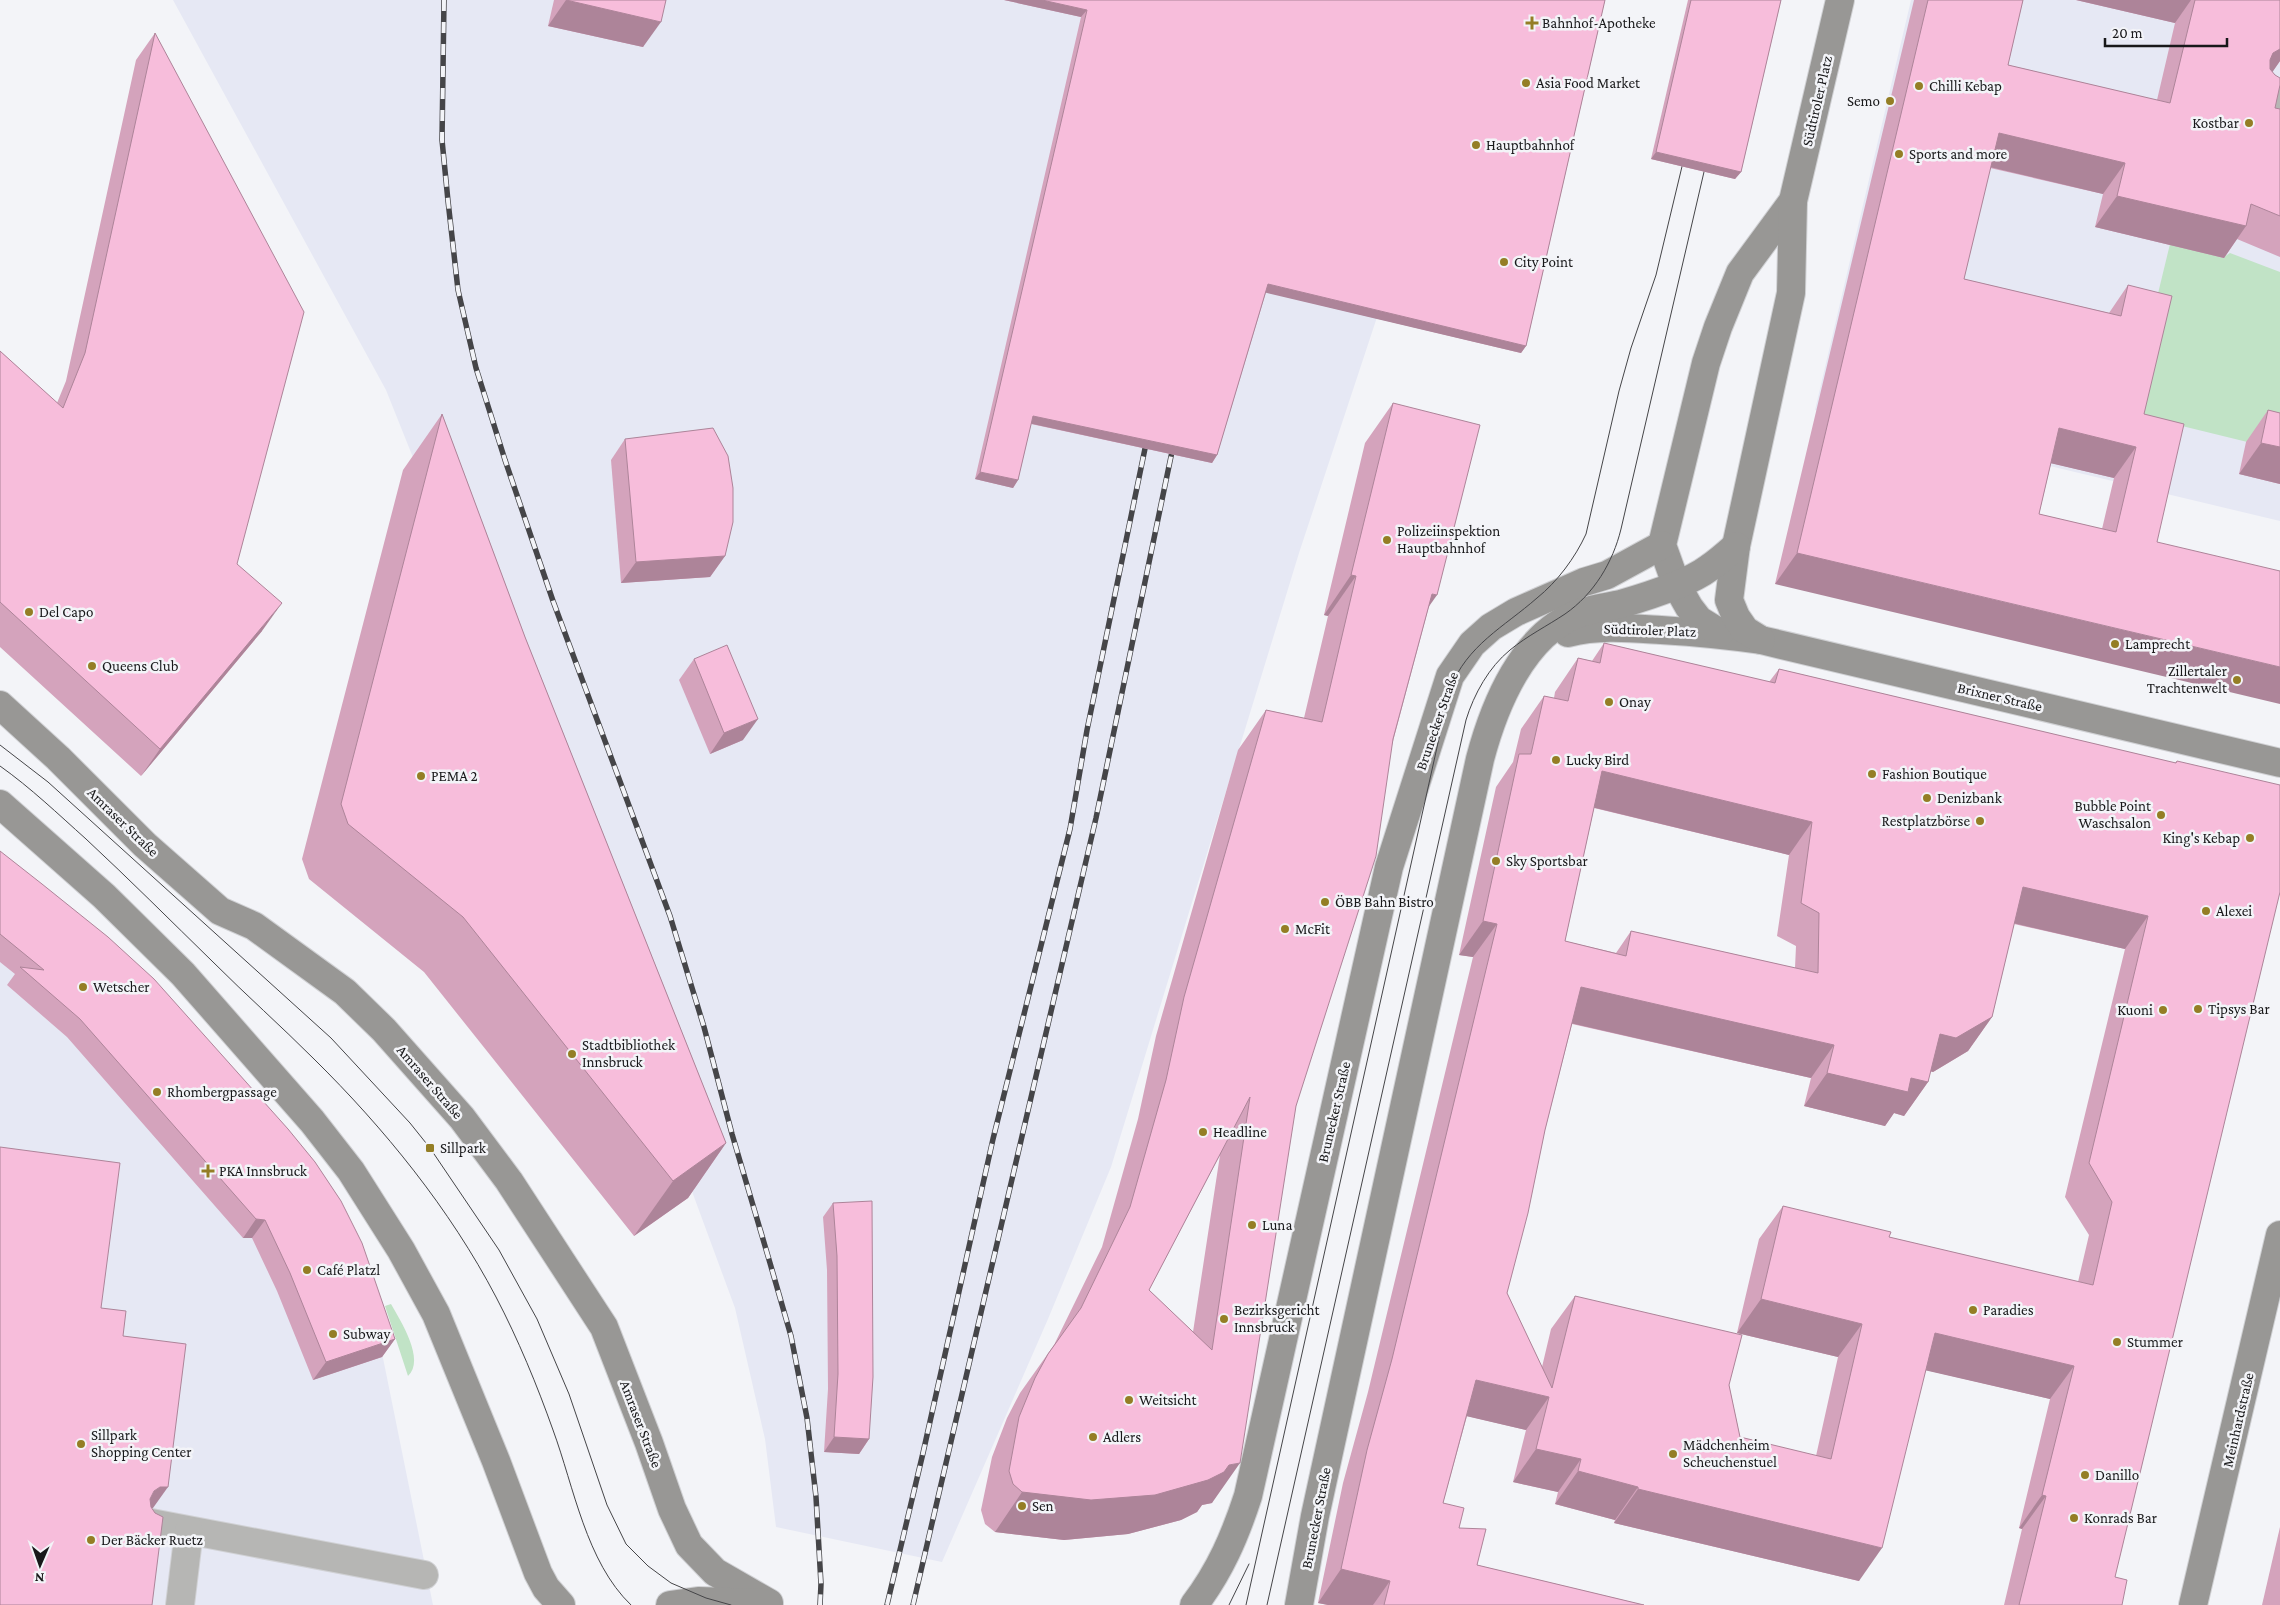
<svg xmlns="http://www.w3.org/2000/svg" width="2280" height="1605" viewBox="0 0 2280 1605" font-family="'Crimson Pro',serif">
	<rect width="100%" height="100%" fill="#f3f4f8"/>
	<g fill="#e6e8f4">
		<polygon points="173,0 1454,0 1386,290 1299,553 1111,1167 1048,1319 942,1562 776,1527 765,1439 735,1308 520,725 386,390"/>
		<polygon points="1911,0 2280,0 2280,521 1815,410"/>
		<polygon points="0,879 367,1309 383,1358 433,1605 0,1605"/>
	</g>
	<g fill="#c1e3c6">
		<polygon points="2170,244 2224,257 2230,253 2280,272 2280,450 2129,413"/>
		<path d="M 391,1304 C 400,1320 426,1360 408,1376 L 385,1306 Z"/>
	</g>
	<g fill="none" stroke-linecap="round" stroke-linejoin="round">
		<defs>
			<g id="street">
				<polyline points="2263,95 2280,98"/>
				<polyline points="151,1523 424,1575"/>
				<polyline points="180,1605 189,1531"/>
			</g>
			<g id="secondary">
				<path d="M 1568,633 C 1599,625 1629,628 1661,630 C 1694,632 1727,635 1761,640 L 2280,763"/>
				<polyline points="1720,633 1699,620 1689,607 1676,584 1662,545 1706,363 1718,327 1740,273 1793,201"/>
				<polyline points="1761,640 1745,630 1736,617 1729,600 1736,546 1791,293 1793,201 1840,0"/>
				<polyline points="0,705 58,758 145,845 220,911 254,926 345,992 384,1030 462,1118 509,1181 604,1327 649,1443 672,1509 689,1545 715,1572 769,1603"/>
				<polyline points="0,804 104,896 183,974 312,1121 351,1171 401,1250 436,1314 496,1461 538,1573 546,1588 561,1605"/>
				<polyline points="670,1605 698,1601 766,1603"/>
				<path d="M 1194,1605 C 1220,1571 1235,1536 1248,1496 L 1389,867 L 1450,676 L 1472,644 L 1491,627 L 1516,612 L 1584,582 L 1607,575 L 1662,545"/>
				<path d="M 1299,1605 L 1315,1516 L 1480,759 C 1494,706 1523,633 1580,613 C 1593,609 1607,607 1621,604 C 1645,597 1689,583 1709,568 C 1718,562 1727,554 1736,546"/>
				<polyline points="2193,1605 2280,1235"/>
			</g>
		</defs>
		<use href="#street" stroke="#d0d1d4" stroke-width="30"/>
		<use href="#secondary" stroke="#d0d1d4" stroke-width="30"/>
		<use href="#street" stroke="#b6b6b4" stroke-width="28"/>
		<use href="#secondary" stroke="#989795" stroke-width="28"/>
		<g stroke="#454548" stroke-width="1">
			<polyline points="0,745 48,782 331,1038 410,1123 430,1148 499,1250 537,1319 569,1394 607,1505 626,1544 648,1566 671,1583 706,1598 731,1605"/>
			<path d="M 0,766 C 31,788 58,814 86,839 C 129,879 171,921 213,962 C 246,995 281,1026 314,1059 C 384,1128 450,1209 496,1297 C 518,1339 537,1385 553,1430 C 574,1487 586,1562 631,1605"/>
			<polyline points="1229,1605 1249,1564"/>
			<path d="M 1246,1605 L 1450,689 C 1467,645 1504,627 1537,598 C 1557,582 1575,558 1586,534 L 1619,391 L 1631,348 L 1656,275 L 1685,154"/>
			<path d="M 1267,1605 L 1466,720 C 1474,694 1489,667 1510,650 C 1527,636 1547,626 1565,614 C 1594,594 1613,562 1621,529 L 1707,159"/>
		</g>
		<defs>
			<g id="rail">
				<polyline points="444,0 442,140 448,201 458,290 476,368 505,460 553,601 670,916 704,1027 732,1134 770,1263 791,1336 807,1418 816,1497 821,1584 820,1605"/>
				<polyline points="887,1605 923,1453 993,1139 1070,829 1087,730 1148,434"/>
				<polyline points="913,1605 1096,818 1174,442"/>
			</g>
		</defs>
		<use href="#rail" stroke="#454548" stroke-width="5.5"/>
		<use href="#rail" stroke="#f3f4f8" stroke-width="4" stroke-dasharray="11" stroke-linecap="butt"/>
	</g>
	<g fill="#d4a3bc" fill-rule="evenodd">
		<polygon points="554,0 666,0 643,47 548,26"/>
		<polygon points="1004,0 1605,0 1526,346 1521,353 1266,292 1217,455 1212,463 1031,424 1018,480 1013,488 975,479 1081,17"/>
		<polygon points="1688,0 1781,0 1741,172 1735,179 1651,159"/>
		<path d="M 1914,0 L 2023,0 L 2008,65 L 2157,100 L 2175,23 L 2076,0 L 2280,0 L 2280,61 L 2272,72 L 2275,108 L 2280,109 L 2280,257 L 2237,239 L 2224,258 L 2095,227 L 2103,194 L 1990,168 L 1964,279 L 2109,313 L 2128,285 L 2144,414 L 2157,542 L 1775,584 ZM 2051,463 L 2114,478 L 2102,529 L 2039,514 Z"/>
		<polygon points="155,33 237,564 262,631 141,776 0,647 0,351 57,403 66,381 136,60"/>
		<path d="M 1393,403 L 1429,606 L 1296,1106 L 1212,1503 L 1202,1505 L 1197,1512 L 1181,1520 L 1128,1534 L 1064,1540 L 995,1532 L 985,1524 L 981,1510 L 992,1457 L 1007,1418 L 1020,1393 L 1054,1345 L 1102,1247 L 1138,1119 L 1156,1036 L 1238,750 L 1266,710 L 1304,718 L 1328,616 L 1324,615 L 1365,443 ZM 1220,1155 L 1193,1332 L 1149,1290 Z"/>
		<polygon points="2268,410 2280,413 2280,484 2239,474 2246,442"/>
		<polygon points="442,414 525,637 726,1143 688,1198 634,1236 424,972 309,879 302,859 403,470"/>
		<polygon points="625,439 725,556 710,577 621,583 611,460"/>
		<path d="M 1604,643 L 1769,682 L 1779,669 L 2175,763 L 2177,761 L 2115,1577 L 2122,1605 L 2004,1605 L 2022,1529 L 2019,1528 L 2050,1399 L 1926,1370 L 1859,1581 L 1614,1523 L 1615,1520 L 1555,1504 L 1558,1492 L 1513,1482 L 1526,1430 L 1467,1416 L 1443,1503 L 1459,1528 L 1477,1565 L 1644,1605 L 1328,1605 L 1318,1603 L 1343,1483 L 1368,1392 L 1473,957 L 1459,955 L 1496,787 L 1513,762 L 1521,729 L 1544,696 L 1554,698 L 1555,692 L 1578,658 L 1592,661 ZM 1594,808 L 1789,855 L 1777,936 L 1796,946 L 1795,968 L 1631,931 L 1616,953 L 1565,941 ZM 2014,924 L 2125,949 L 2065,1197 L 2089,1235 L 2078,1282 L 1889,1237 L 1783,1206 L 1759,1239 L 1737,1333 L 1838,1357 L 1816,1456 L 1740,1437 L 1729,1385 L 1575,1296 L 1551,1329 L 1542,1367 L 1507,1293 L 1545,1130 L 1572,1024 L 1811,1078 L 1804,1106 L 1885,1126 L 1894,1113 L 1904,1116 L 1928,1082 L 1930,1071 L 1933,1072 L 1968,1051 L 1992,1017 Z"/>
		<polygon points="694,659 743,740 710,754 679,680"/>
		<polygon points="0,851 395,1339 382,1357 313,1380 277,1291 252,1238 243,1238 67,1037 7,985 15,974 0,962"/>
		<polygon points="833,1203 869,1439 859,1454 824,1452 828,1389 827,1270 823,1217"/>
		<polygon points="2280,1527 2280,1605 2262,1605"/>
	</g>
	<g fill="#ad8499">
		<polygon points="566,0 661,22 643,47 548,26"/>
		<polygon points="1004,0 1042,0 1087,10 1081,17"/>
		<polygon points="2076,0 2191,0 2175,23"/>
		<polygon points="2279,49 2280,49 2280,61 2267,80 2251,85 2273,53"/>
		<polygon points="1999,133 2125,163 2103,194 1977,164"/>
		<polygon points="1656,152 1741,172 1735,179 1651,159"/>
		<polygon points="2117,196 2246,226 2224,258 2095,227"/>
		<polygon points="1268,284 1526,346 1521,353 1263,292"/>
		<polygon points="1033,416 1217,455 1212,463 1028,423"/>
		<polygon points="2059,428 2136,447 2114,478 2037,460"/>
		<polygon points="2261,443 2280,447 2280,484 2239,474"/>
		<polygon points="980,472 1018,480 1013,488 975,479"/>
		<polygon points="1797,553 2280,667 2280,704 1775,584"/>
		<polygon points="725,556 710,577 621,583 636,562"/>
		<polygon points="1351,575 1356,576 1328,616 1324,615"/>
		<polygon points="1432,594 1437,595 1409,635"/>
		<polygon points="282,603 262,631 141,776 160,749"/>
		<polygon points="758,719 743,740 710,754 724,733"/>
		<polygon points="1602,771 1812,822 1789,855 1579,804"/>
		<polygon points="2023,887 2148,916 2125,949 2000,920"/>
		<polygon points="1483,921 1497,924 1473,957 1459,955"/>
		<polygon points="1581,987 1834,1045 1811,1078 1557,1020"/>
		<polygon points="1992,1017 1968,1051 1933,1072 1916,1067 1940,1034"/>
		<polygon points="1827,1073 1911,1078 1928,1082 1904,1116 1894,1113 1885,1126 1804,1106"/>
		<polygon points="726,1143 688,1198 634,1236 673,1181"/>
		<polygon points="256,1219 265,1220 252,1238 243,1238"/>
		<polygon points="1761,1299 1862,1324 1838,1357 1737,1333"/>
		<polygon points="1935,1333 2074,1366 2050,1399 1911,1367"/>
		<polygon points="395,1339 382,1357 313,1380 326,1362"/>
		<polygon points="1476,1380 1549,1397 1526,1430 1453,1413"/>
		<polygon points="834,1437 869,1439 859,1454 824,1452"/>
		<polygon points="1536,1449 1581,1459 1558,1492 1513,1482"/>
		<polygon points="1240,1463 1212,1503 1202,1505 1197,1512 1181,1520 1128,1534 1064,1540 995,1532 1022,1492 1229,1465"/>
		<polygon points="1578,1471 1638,1487 1615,1520 1555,1504"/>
		<polygon points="160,1487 168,1487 153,1508 145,1508 154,1491"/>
		<polygon points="1638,1489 1882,1548 1859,1581 1614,1523"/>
		<polygon points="2042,1495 2046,1496 2022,1529 2019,1528"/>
		<polygon points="1341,1569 1390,1581 1373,1605 1328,1605 1318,1603"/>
	</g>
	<g fill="#f7bddb" stroke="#ad8499" fill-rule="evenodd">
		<polygon points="566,0 666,0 661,22"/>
		<polygon points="1042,0 1605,0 1526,346 1268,284 1217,455 1033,416 1018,480 980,472 1087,10"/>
		<polygon points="1691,0 1781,0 1741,172 1656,152"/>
		<path d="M 1928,0 L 2023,0 L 2008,65 L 2170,103 L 2195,0 L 2280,0 L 2280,49 L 2273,53 L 2270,60 L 2270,69 L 2275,75 L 2280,78 L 2280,85 L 2275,108 L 2280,109 L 2280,216 L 2251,204 L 2246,226 L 2117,196 L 2125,163 L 1999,133 L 1964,279 L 2121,316 L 2128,285 L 2172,296 L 2144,414 L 2184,424 L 2157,542 L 2280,571 L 2280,667 L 1797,553 ZM 2059,428 L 2136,447 L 2116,532 L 2039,514 Z"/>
		<polygon points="155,33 304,312 237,564 282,603 160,749 0,602 0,351 63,408 85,353"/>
		<path d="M 1393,403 L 1480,425 L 1437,595 L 1432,594 L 1393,739 L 1376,856 L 1296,1106 L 1240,1463 L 1229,1465 L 1224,1472 L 1208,1480 L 1155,1495 L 1091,1500 L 1022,1492 L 1013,1484 L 1009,1471 L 1019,1417 L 1035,1378 L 1048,1354 L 1081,1308 L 1130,1207 L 1166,1080 L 1184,997 L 1266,710 L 1322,722 L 1356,576 L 1351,575 ZM 1250,1097 L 1212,1350 L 1149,1290 Z"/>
		<polygon points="2268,410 2280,413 2280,447 2261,443"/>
		<polygon points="442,414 525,637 726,1143 673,1181 463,917 348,824 341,804"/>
		<polygon points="713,428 728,456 733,488 733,522 725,556 636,562 625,439"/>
		<path d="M 1604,643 L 1775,683 L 1779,669 L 2176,763 L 2177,761 L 2280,785 L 2280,892 L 2115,1577 L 2127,1580 L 2122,1605 L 2019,1605 L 2046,1496 L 2042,1495 L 2074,1366 L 1935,1333 L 1882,1548 L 1638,1489 L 1638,1487 L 1578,1471 L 1581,1459 L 1536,1449 L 1549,1397 L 1476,1380 L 1443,1503 L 1464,1508 L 1459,1528 L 1486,1529 L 1477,1565 L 1644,1605 L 1384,1605 L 1390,1581 L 1341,1569 L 1367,1450 L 1392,1359 L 1497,924 L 1483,921 L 1519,754 L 1531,754 L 1544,696 L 1568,701 L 1578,658 L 1600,663 ZM 1602,771 L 1812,822 L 1801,903 L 1819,913 L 1818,973 L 1631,931 L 1626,956 L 1565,941 ZM 2023,887 L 2148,916 L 2089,1163 L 2112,1202 L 2093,1285 L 1889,1237 L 1891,1232 L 1783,1206 L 1761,1299 L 1862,1324 L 1831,1459 L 1740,1437 L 1729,1385 L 1742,1335 L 1575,1296 L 1552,1388 L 1507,1293 L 1528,1213 L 1545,1130 L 1581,987 L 1834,1045 L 1827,1073 L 1908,1092 L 1911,1078 L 1928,1082 L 1940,1034 L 1956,1038 L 1992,1017 Z"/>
		<polygon points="727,645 758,719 724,733 694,659"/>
		<polygon points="0,851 42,884 108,937 154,979 288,1129 315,1162 341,1201 362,1243 395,1339 326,1362 290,1273 265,1220 256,1219 80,1019 20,967 44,970 0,934"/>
		<polygon points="0,1147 120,1163 101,1308 126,1311 123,1336 186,1344 168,1487 160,1487 154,1491 150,1499 151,1507 155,1513 163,1517 152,1605 0,1605"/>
		<polygon points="872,1201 873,1377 869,1439 834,1437 838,1374 837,1256 833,1203"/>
	</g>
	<g fill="#947e25" stroke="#f3f4f8" stroke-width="2">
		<path d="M1529.5 15.5h5v5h5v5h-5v5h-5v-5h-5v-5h5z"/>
		<circle cx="1526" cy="83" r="5"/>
		<circle cx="1919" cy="86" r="5"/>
		<circle cx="1890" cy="101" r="5"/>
		<circle cx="2249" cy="123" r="5"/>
		<circle cx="1476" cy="145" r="5"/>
		<circle cx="1899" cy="154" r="5"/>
		<circle cx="1504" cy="262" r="5"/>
		<circle cx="1387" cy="540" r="5"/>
		<circle cx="29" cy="612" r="5"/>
		<circle cx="2115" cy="644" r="5"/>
		<circle cx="92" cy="666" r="5"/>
		<circle cx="2237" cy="680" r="5"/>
		<circle cx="1609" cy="702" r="5"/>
		<circle cx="1556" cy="760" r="5"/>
		<circle cx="1872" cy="774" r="5"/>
		<circle cx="421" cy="776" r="5"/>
		<circle cx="1927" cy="798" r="5"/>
		<circle cx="2161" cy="815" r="5"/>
		<circle cx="1980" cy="821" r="5"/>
		<circle cx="2250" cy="838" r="5"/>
		<circle cx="1496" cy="861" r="5"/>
		<circle cx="1325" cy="902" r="5"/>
		<circle cx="2206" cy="911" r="5"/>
		<circle cx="1285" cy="929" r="5"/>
		<circle cx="83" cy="987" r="5"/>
		<circle cx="2198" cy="1009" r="5"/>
		<circle cx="2163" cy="1010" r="5"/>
		<circle cx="572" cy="1054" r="5"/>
		<circle cx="157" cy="1092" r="5"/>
		<circle cx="1203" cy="1132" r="5"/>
		<rect x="425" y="1143" width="10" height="10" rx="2.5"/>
		<path d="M205.5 1163.5h5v5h5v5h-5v5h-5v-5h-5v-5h5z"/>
		<circle cx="1252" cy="1225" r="5"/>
		<circle cx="307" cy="1270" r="5"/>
		<circle cx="1973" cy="1310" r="5"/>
		<circle cx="1224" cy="1319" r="5"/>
		<circle cx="333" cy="1334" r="5"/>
		<circle cx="2117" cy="1342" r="5"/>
		<circle cx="1129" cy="1400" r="5"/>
		<circle cx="1093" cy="1437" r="5"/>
		<circle cx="81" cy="1444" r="5"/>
		<circle cx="1673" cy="1454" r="5"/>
		<circle cx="2085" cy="1475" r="5"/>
		<circle cx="1022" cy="1506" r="5"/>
		<circle cx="2074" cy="1518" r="5"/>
		<circle cx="91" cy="1540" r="5"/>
	</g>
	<g text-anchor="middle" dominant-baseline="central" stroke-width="5" stroke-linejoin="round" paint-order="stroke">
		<g font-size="15" fill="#18181a" stroke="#f3f4f8" text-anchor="start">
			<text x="1542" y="23">Bahnhof-Apotheke</text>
			<text x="1536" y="83">Asia Food Market</text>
			<text x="1929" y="86">Chilli Kebap</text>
			<text x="1880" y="101" text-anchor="end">Semo</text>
			<text x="2239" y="123" text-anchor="end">Kostbar</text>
			<text x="1486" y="145">Hauptbahnhof</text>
			<text x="1909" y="154">Sports and more</text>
			<text x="1514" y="262">City Point</text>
			<text x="1397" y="531">Polizeiinspektion<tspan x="1397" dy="17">Hauptbahnhof</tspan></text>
			<text x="39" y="612">Del Capo</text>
			<text x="2125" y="644">Lamprecht</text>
			<text x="102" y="666">Queens Club</text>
			<text x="2227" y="671" text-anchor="end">Zillertaler<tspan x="2227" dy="17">Trachtenwelt</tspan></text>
			<text x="1619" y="702">Onay</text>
			<text x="1566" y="760">Lucky Bird</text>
			<text x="1882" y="774">Fashion Boutique</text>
			<text x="431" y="776">PEMA 2</text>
			<text x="1937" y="798">Denizbank</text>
			<text x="2151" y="806" text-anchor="end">Bubble Point<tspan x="2151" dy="17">Waschsalon</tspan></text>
			<text x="1970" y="821" text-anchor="end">Restplatzbörse</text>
			<text x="2240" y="838" text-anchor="end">King's Kebap</text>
			<text x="1506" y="861">Sky Sportsbar</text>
			<text x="1335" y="902">ÖBB Bahn Bistro</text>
			<text x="2216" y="911">Alexei</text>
			<text x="1295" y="929">McFit</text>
			<text x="93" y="987">Wetscher</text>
			<text x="2208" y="1009">Tipsys Bar</text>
			<text x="2153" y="1010" text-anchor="end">Kuoni</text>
			<text x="582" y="1045">Stadtbibliothek<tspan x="582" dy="17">Innsbruck</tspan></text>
			<text x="167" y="1092">Rhombergpassage</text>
			<text x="1213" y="1132">Headline</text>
			<text x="440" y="1148">Sillpark</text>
			<text x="219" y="1171">PKA Innsbruck</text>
			<text x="1262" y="1225">Luna</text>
			<text x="317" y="1270">Café Platzl</text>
			<text x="1234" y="1310">Bezirksgericht<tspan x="1234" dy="17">Innsbruck</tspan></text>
			<text x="1983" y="1310">Paradies</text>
			<text x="343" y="1334">Subway</text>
			<text x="2127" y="1342">Stummer</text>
			<text x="1139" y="1400">Weitsicht</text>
			<text x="91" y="1435">Sillpark<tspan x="91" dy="17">Shopping Center</tspan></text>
			<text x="1103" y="1437">Adlers</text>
			<text x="1683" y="1445">Mädchenheim<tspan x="1683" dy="17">Scheuchenstuel</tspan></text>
			<text x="2095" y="1475">Danillo</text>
			<text x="1032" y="1506">Sen</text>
			<text x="2084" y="1518">Konrads Bar</text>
			<text x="101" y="1540">Der Bäcker Ruetz</text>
		</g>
		<g font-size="15" fill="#18181a" stroke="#f3f4f8">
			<text transform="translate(1817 101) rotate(-77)">Südtiroler Platz</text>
			<text transform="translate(1650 630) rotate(2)">Südtiroler Platz</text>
			<text transform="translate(2000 697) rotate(13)">Brixner Straße</text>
			<text transform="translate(1437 721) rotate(-71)">Brunecker Straße</text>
			<text transform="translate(123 822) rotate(44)">Amraser Straße</text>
			<text transform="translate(430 1082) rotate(49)">Amraser Straße</text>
			<text transform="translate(1334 1112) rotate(-77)">Brunecker Straße</text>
			<text transform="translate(2238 1420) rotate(-77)">Meinhardstraße</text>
			<text transform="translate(641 1424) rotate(69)">Amraser Straße</text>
			<text transform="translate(1316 1518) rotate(-79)">Brunecker Straße</text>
		</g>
	</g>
	<g transform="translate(40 1565) rotate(182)" stroke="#f3f4f8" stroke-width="4" paint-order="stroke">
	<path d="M0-4L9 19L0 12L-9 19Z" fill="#18181a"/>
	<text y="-8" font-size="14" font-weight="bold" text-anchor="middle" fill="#18181a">N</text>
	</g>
	<path d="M2105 38v8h122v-8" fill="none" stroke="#18181a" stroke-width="2.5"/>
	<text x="2112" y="38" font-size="15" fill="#18181a" stroke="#f3f4f8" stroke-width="4" paint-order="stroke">20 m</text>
</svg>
